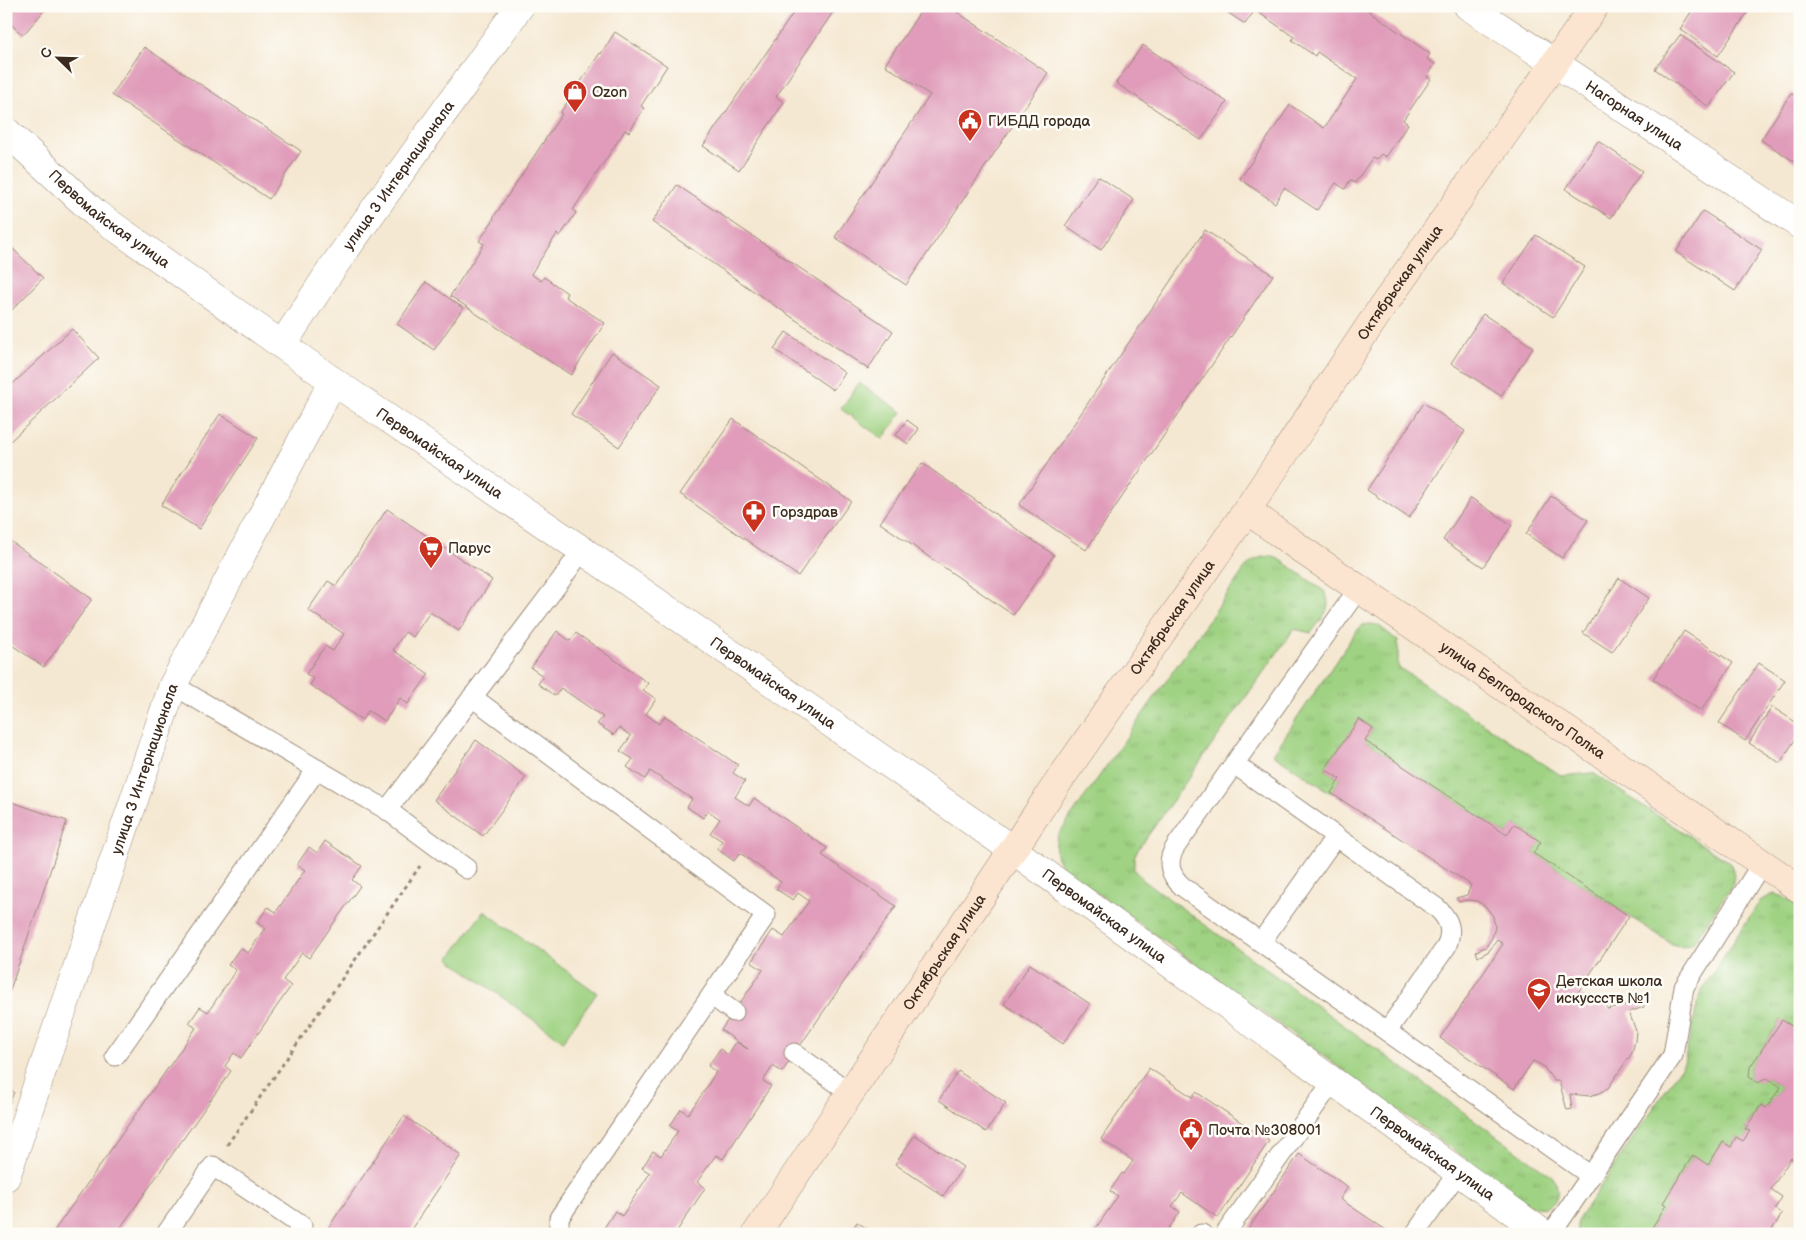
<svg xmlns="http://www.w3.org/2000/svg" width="1806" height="1240" viewBox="0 0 1806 1240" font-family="'Balsamiq Sans',sans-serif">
	<defs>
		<pattern id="grass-tufts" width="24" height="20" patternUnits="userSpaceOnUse" patternTransform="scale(1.25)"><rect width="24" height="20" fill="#9fd282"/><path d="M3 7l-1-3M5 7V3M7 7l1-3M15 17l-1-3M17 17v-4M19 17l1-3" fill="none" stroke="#8ab470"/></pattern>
	</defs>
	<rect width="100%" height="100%" fill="#fdfcf7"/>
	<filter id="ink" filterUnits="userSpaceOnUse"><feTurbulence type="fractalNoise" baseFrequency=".02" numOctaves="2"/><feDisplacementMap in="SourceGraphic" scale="10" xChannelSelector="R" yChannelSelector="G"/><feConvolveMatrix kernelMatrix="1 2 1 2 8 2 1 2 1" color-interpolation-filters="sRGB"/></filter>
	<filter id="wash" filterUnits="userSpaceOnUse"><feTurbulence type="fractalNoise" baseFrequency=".0096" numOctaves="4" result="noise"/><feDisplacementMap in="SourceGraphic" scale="20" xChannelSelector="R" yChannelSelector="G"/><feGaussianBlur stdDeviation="1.12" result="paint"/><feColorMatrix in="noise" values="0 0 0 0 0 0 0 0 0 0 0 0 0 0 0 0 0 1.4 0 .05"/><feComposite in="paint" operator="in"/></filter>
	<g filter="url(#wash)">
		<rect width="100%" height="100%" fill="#f5e8d2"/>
		<g fill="url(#grass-tufts)" stroke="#6d7e50">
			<path d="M 1271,556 L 1281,560 L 1324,591 C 1335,608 1321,619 1311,633 L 1294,629 L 1137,851 L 1134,857 L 1134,870 L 1143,880 L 1553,1177 C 1564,1196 1553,1213 1531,1206 L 1068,872 C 1055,861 1053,851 1058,835 L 1244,570 C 1252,560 1258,557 1271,556 Z"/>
			<path d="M 1370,624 L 1378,625 L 1398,641 L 1398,667 L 1562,776 L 1593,773 L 1730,863 C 1734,871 1735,876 1732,885 L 1693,943 C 1685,946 1680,947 1672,944 L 1533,853 L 1541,842 L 1515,824 L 1507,835 L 1365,741 L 1373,729 L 1359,719 L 1325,769 L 1340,779 L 1331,793 L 1273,754 L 1357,630 L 1363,625 Z"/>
			<polygon points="1774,894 1782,896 1800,908 1800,1028 1795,1028 1781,1020 1750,1067 1749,1077 1758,1082 1767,1078 1781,1087 1766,1108 1760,1105 1745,1128 1750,1131 1743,1141 1736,1137 1731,1147 1723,1142 1708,1165 1693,1155 1663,1202 1666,1205 1648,1234 1577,1234 1577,1221 1684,1063 1700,993 1760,901"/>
		</g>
		<g fill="#9fd282" stroke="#6d7e50">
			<polygon points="859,383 902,412 883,439 841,409"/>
			<polygon points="484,911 597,993 563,1041 449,959"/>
		</g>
		<g id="blocks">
			<g fill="#e09cba">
				<polygon points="15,6 48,6 23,35 6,20 6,16"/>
				<polygon points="798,6 837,6 776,97 784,102 739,170 703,146"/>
				<polygon points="924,6 948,6 1048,73 906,285 835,237 930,95 885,65"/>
				<polygon points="1218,6 1362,6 1430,54 1427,59 1435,64 1427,77 1431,79 1403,120 1408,124 1386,157 1381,154 1376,160 1372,158 1355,183 1350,180 1345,189 1336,183 1317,210 1284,188 1275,203 1240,179 1290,105 1324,128 1357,79 1317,52 1315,56 1292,40 1294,37 1255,10 1245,24"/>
				<polygon points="1695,6 1752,6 1718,56 1680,29"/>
				<polygon points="615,32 667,66 641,106 644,108 629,132 625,130 573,210 576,213 560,236 557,234 531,274 541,281 544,277 567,293 565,297 605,323 571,375 472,311 472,310 450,296 484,244 479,241 494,219 493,218 562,114 560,113 600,53 601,54"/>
				<polygon points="1680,35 1734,72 1709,107 1655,69"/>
				<polygon points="1143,45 1227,102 1201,140 1116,83"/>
				<polygon points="144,47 301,151 269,199 112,95"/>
				<polygon points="1791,93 1800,99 1800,165 1761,140"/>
				<polygon points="1598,141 1642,171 1611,218 1566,189"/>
				<polygon points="1098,176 1134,200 1101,250 1065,226"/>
				<polygon points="677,185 893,331 868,369 652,222"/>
				<polygon points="1703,211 1762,250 1735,291 1676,252"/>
				<polygon points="1205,230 1273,275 1086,550 1019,505"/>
				<polygon points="1536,235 1585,267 1553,317 1503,283"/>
				<polygon points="6,242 43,278 6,316"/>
				<polygon points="426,282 463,308 434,350 397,324"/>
				<polygon points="1483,314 1533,347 1501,396 1451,363"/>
				<polygon points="72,329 99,358 6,445 6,390"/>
				<polygon points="786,332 845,373 833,390 774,349"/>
				<polygon points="612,352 661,385 619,447 571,414"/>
				<polygon points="1424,403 1465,431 1409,518 1367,490"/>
				<polygon points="220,414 258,438 199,529 161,505"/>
				<polygon points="733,419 851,501 798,576 680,494"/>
				<polygon points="907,420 919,429 908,444 896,435"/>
				<polygon points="922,463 1054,555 1013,615 880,523"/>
				<polygon points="1551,496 1588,520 1562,558 1526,534"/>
				<polygon points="1471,498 1512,525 1483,567 1443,540"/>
				<polygon points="387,509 492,580 459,631 430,612 413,637 405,632 393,650 429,674 408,704 400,698 385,721 368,711 362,720 310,685 314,679 306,674 325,646 333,651 344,634 308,610 328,581 336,586"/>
				<polygon points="6,538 92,599 44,667 6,641"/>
				<polygon points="1619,578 1649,598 1612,652 1583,633"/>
				<polygon points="557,631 570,641 576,633 648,683 643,690 656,699 646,714 659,724 665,716 738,765 733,773 745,781 735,797 749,806 754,798 827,848 822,855 896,906 782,1072 773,1066 763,1081 771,1086 723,1159 716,1155 697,1182 705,1188 675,1234 610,1234 611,1233 604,1228 615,1211 622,1216 650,1173 642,1168 653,1151 661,1156 678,1131 670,1126 681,1109 688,1114 703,1093 716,1072 708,1066 720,1049 728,1055 736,1042 748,1049 721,1030 763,970 751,962 773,930 784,937 809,901 798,893 793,900 776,889 781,882 740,853 734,861 717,849 722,841 710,833 720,819 708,811 703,818 687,807 692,799 650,771 645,779 627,767 633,759 620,751 631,736 619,728 614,735 597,724 603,717 561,688 555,696 538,684 543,676 531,668"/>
				<polygon points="1684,631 1733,663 1701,711 1653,679"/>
				<polygon points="1759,663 1785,680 1745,741 1719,723"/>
				<polygon points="1772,707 1800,725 1800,732 1780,763 1749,743"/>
				<polygon points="1359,719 1373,729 1365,741 1507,835 1514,824 1541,842 1533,853 1629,916 1578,992 1585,998 1595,1003 1607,1004 1607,1009 1643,1001 1644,1007 1629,1012 1636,1031 1635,1041 1632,1053 1608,1088 1599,1093 1590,1096 1570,1094 1572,1109 1567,1110 1559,1081 1554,1081 1543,1066 1533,1061 1514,1089 1440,1038 1503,944 1497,940 1489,951 1478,957 1476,951 1486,947 1492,938 1495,927 1493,916 1486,907 1477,901 1468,900 1459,902 1456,898 1467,895 1471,885 1331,793 1340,779 1325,769"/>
				<polygon points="476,740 526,777 483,836 434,800"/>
				<polygon points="6,800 67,821 7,999 6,999"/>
				<polygon points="325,841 362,866 352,880 360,886 309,958 302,953 283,980 291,986 241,1058 234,1053 225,1066 231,1071 116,1234 52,1234 196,1028 189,1023 200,1007 208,1012 236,970 228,965 240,948 248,953 265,928 257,923 268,907 276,912 305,870 297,865 309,847 317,853"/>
				<polygon points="1030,964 1090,1004 1063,1044 1004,1004"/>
				<polygon points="1782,1020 1795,1028 1800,1028 1800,1154 1795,1161 1791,1158 1771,1189 1782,1197 1775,1209 1782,1214 1769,1234 1648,1234 1666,1205 1663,1203 1693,1155 1708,1165 1723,1142 1731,1147 1736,1137 1743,1141 1750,1131 1745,1129 1761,1105 1766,1108 1781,1087 1767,1078 1758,1083 1749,1077 1750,1067"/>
				<polygon points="1149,1068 1192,1097 1196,1092 1269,1141 1218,1218 1182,1193 1172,1206 1180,1212 1165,1234 1092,1234 1118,1196 1110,1191 1122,1173 1124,1174 1133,1161 1101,1139"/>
				<polygon points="958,1071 1006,1103 986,1132 939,1100"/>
				<polygon points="6,1089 14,1092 6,1111"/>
				<polygon points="404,1116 461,1155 408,1234 324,1234"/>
				<polygon points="915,1135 963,1167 943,1196 895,1164"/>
				<polygon points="1299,1154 1348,1187 1340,1199 1389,1232 1387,1234 1245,1234"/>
				<polygon points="857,1222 875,1234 849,1234"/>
			</g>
		</g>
	</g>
	<g filter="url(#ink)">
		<use href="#blocks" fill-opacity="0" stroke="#988978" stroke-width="1"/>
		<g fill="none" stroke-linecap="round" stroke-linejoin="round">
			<defs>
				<g id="lane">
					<path d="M 1359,588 L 1176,846 C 1166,861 1169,875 1183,887 L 1591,1176"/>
					<polyline points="173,685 387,810 561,580 582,550"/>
					<polyline points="472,697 766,915 559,1218 559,1234"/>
					<path d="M 1234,764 L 1437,908 C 1450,920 1453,931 1446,947 L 1387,1031"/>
					<polyline points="387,810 467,869"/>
					<polyline points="1261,942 1336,836"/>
					<polyline points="712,996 734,1012"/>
					<polyline points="794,1053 851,1093"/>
					<polyline points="115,1056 317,769"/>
					<polyline points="166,1234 213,1166 302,1226 297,1234"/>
					<polyline points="1201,1234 1202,1234"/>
					<polyline points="1225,1234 1333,1081"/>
					<polyline points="1415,1234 1458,1172"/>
					<polyline points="1551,1234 1673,1055 1684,987 1762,863"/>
				</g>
				<g id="street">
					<path id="s1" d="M 1468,6 L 1800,225"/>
					<path id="s2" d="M 6,131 L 95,213 L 333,381 L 582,550 L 1013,850 L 1544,1234"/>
					<path id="s3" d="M 282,345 L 333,267 L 520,6"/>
					<path id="s4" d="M 6,1177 L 173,685 L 333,381"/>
				</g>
				<g id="secondary">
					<path id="s5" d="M 1247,510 L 1305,552 L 1800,889"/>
					<path id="s6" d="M 756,1234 L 1052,791 L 1247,510 L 1378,313 L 1595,6"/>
				</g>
			</defs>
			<use href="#lane" stroke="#988978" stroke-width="21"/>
			<use href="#street" stroke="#988978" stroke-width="29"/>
			<use href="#secondary" stroke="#988978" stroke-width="29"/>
			<polyline stroke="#988978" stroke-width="3" stroke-dasharray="4 4" stroke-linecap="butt" points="227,1145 420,866"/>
			<use href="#lane" stroke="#fff" stroke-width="19"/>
			<use href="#street" stroke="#fff" stroke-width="28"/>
			<use href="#secondary" stroke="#fce5d0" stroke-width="28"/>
		</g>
	</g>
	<defs>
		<symbol id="shop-pin" viewBox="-11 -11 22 30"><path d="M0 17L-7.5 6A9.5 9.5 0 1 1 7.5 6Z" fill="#c8321e" stroke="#fdfcf7"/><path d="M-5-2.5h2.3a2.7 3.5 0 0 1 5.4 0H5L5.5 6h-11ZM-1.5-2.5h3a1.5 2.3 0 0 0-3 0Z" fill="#fff"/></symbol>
		<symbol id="civic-pin" viewBox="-11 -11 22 30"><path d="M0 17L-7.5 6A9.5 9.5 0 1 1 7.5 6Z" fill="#c8321e" stroke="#fdfcf7"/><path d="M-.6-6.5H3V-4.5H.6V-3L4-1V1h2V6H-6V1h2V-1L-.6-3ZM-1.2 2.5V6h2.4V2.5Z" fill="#fff"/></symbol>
		<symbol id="pharmacy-pin" viewBox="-11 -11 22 30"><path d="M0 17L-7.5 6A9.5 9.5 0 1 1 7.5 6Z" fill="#c8321e" stroke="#fdfcf7"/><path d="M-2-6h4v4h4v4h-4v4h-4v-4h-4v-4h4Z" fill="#fff"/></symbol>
		<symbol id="supermarket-pin" viewBox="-11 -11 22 30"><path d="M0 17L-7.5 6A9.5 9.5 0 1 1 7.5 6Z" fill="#c8321e" stroke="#fdfcf7"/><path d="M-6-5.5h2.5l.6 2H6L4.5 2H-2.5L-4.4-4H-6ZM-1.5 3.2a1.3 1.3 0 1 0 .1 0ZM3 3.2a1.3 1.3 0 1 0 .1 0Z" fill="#fff"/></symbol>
		<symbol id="school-pin" viewBox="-11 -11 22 30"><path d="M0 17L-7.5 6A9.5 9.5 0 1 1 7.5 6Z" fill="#c8321e" stroke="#fdfcf7"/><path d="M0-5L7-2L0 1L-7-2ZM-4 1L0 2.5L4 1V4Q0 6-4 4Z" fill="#fff"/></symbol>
	</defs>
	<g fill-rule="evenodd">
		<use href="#shop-pin" x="561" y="78" width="28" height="38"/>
		<use href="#civic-pin" x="956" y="107" width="28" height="38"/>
		<use href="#pharmacy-pin" x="740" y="498" width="28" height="38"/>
		<use href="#supermarket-pin" x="417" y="534" width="28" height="38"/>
		<use href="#school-pin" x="1525" y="976" width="28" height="38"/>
		<use href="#civic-pin" x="1177" y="1116" width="28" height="38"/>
	</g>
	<g text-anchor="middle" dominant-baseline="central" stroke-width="5" stroke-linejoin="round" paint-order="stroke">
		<g font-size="15" fill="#3b2a1e" stroke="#fdfcf7" text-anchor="start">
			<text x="592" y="92">Ozon</text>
			<text x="988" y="121">ГИБДД города</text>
			<text x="772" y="512">Горздрав</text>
			<text x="448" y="548">Парус</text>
			<text x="1556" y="981">Детская школа<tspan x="1556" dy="17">искуссств №1</tspan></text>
			<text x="1208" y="1130">Почта №308001</text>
		</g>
		<g font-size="15" fill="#3b2a1e" stroke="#fdfcf7">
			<text stroke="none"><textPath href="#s1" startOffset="199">Нагорная улица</textPath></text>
			<text stroke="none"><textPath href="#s3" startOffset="206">улица 3 Интернационала</textPath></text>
			<text stroke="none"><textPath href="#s2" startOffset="136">Первомайская улица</textPath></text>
			<text stroke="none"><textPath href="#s6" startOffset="1149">Октябрьская улица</textPath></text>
			<text stroke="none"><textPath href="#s2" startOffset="541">Первомайская улица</textPath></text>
			<text stroke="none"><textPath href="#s6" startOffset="744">Октябрьская улица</textPath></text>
			<text stroke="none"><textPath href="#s2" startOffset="946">Первомайская улица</textPath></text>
			<text stroke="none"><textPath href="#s5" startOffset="335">улица Белгородского Полка</textPath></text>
			<text stroke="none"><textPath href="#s4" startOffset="431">улица 3 Интернационала</textPath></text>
			<text stroke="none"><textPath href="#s2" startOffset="1351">Первомайская улица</textPath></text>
			<text stroke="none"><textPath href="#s6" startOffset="339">Октябрьская улица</textPath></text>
			<text stroke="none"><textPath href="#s2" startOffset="1756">Первомайская улица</textPath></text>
		</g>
	</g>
	<rect width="1806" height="1240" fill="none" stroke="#fdfcf7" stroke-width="25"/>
	<g transform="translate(58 58) rotate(293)" stroke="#fdfcf7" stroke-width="4" paint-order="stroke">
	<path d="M0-4L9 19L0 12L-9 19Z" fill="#3b2a1e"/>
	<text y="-8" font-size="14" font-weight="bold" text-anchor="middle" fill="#3b2a1e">С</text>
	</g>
</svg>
